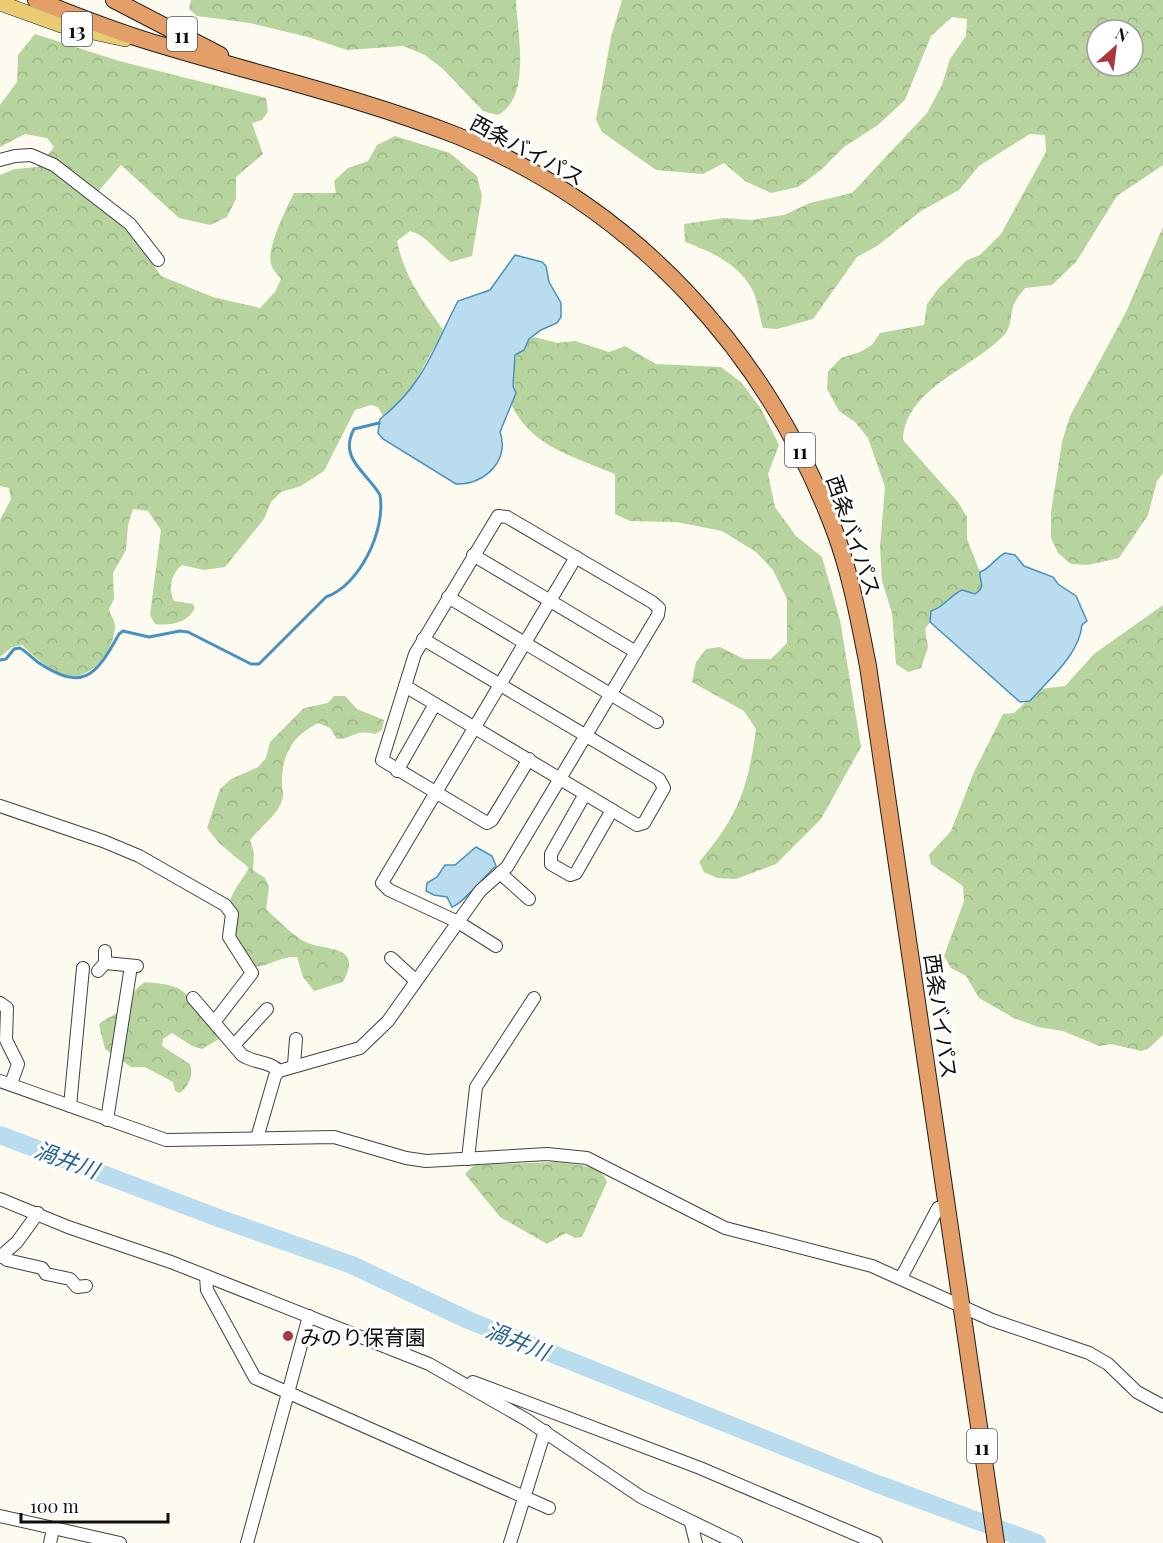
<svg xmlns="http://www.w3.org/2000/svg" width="1163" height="1543" viewBox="0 0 1163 1543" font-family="'Playfair Display','Noto Sans JP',serif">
	<defs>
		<pattern id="forest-crowns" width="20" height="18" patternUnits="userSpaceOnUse" patternTransform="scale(1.5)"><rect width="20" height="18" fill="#b7d39e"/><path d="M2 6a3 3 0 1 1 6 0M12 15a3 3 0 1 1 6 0" fill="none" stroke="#9cb487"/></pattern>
	</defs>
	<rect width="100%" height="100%" fill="#fdfbf0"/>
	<g fill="url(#forest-crowns)" fill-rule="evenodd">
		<path d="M 191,0 L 516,0 C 517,32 532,97 498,115 L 483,111 L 443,69 L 425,55 L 403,46 L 347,50 L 308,37 L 250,23 L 197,16 L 189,9 Z"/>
		<path d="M 622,0 L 1163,0 L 1163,165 L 1117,196 L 1076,262 L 1052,285 L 1025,288 C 1021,293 1017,298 1014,304 C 1010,313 1012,326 1005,334 C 973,369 905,388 903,440 L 958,502 L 967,517 L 967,539 L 984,582 L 982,589 L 975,594 L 962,590 C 949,596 945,607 931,611 L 930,622 L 925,629 L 928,647 L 921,668 L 908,672 L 896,664 L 892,613 L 882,581 L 880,547 L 885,487 L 868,438 L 855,422 L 839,411 L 827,389 L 828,372 L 841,358 L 860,352 L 872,345 L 880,333 L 924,325 L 927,304 L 938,289 L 967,260 L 980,255 L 1001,234 L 1046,152 L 1045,135 L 1030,134 L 979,166 L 959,190 L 921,211 L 877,246 L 857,257 L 813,319 L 777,329 L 763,328 C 759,316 758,301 753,291 C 739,264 712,252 685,242 L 684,224 L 724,218 L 751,220 L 784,215 L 810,203 L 852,193 L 927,113 L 942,85 L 950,59 L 966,36 L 967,19 L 952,17 L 931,36 L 905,100 L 878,125 L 844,147 L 821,170 L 798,187 L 771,193 L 745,181 L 724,163 L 703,174 L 656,170 L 602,132 L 596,120 L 611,37 ZM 1097,30 L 1133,30 L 1133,66 L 1097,66 Z"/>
		<path d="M 35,34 L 119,61 L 266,98 L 268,112 L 262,120 L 252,123 L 263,154 L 236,177 L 236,199 L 227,217 L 210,225 L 179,218 L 121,165 L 90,201 L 128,229 L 161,276 L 213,297 L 260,308 L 275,292 L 281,279 C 278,275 272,269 271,264 C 266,249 287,207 294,193 L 336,193 L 334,181 L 348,168 L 368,161 L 377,145 L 395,136 L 450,153 L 477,176 L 482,196 L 472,256 L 451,262 C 435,251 429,237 410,231 L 397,241 C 406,281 421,297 443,330 C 440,343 432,349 427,360 C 414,387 407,397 383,416 L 378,407 L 371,405 L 355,410 L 324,471 L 301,486 L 281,492 L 271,502 L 264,519 L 225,567 L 204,570 L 182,565 C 171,574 168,588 174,601 L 193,604 L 195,608 C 188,623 170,626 155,624 L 150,615 L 161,530 L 148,511 L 133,509 L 128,525 L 126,550 L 113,573 L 114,599 L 109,609 C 110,615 115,620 115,627 C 114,649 94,679 68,676 C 52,673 34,656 22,645 L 12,647 L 0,657 L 0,520 L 11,499 L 9,488 L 0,486 L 0,175 L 15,169 L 38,167 L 54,147 L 47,138 L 25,134 L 0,147 L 0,105 L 17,82 L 18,55 Z"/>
		<polygon points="1163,227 1163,473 1157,481 1148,515 1119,558 1088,565 1071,564 1058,553 1051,538 1051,512 1062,442 1070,416 1126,312"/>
		<path d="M 534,337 L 558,343 L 575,341 L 609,352 L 625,346 L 656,364 L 721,367 L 742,383 L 761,409 L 779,445 L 768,474 L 775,507 L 796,536 L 822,557 L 840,620 L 861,747 L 821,819 L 776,864 L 736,879 L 717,878 L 704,872 L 699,862 C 738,817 748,788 756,729 L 744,711 L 692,682 L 696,662 L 706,649 L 720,647 L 744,659 L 771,659 L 787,643 L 787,599 L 773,570 L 756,552 L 722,531 L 676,522 L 630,521 L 615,514 L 615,474 C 575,457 532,447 512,406 C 512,402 515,395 515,392 C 513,372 511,347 534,337 Z"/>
		<polygon points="1163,605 1163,1035 1148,1049 1141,1051 1111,1044 1099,1046 1063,1031 1038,1027 1014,1018 979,998 966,976 951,968 944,956 964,901 963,886 931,864 929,855 951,831 974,772 1003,714 1014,713 1040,689 1065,686 1094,654"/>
		<path d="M 334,696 L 345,696 L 357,709 L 384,720 L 382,730 L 375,734 C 352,729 355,739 337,739 L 330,728 L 318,723 C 293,736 282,753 282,782 C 281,787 284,792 283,796 C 281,813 260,827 250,840 L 254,853 L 253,870 L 265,878 L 269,887 L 266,909 C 277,919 289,932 302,940 C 321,953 365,941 343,982 L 314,991 L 303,977 L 297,957 C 281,956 271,965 256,967 L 237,947 L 230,903 C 231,892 243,879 249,868 L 219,843 L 207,828 L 220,789 L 231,779 L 258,767 L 266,758 L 270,742 L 304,708 L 328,703 Z"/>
		<path d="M 145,982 C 156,983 168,984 178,988 C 189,994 218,1027 219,1039 L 202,1049 L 192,1046 L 172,1033 L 163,1039 L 162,1046 L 190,1064 C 194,1075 189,1086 180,1093 L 175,1091 L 173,1082 L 145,1067 L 131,1067 L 105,1049 L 99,1025 C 104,1018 109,1019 115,1014 C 128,1006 131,990 145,982 Z"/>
		<path d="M 555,1162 C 572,1165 601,1163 607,1182 L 582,1237 L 575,1238 L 566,1233 L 547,1244 L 500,1217 L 465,1174 L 474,1165 Z"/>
	</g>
	<g fill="#badcef" stroke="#4991be" stroke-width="1.5">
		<path d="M 515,255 L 542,262 L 546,266 L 549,282 L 561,303 L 561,317 L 557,323 L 541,330 L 529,339 L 524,350 L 515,355 L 513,386 L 516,393 L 500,432 C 510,460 485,485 456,484 L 383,439 L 378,433 L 380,419 C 424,385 434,347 458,301 L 490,290 Z"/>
		<path d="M 1005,553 L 1015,555 L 1024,566 L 1053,577 L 1058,584 L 1076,596 L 1087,621 L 1082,625 C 1079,655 1049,679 1030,701 L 1020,702 L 930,622 L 931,611 C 945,607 949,596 962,590 L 975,594 C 987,586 979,583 980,572 C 991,568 994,559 1005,553 Z"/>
		<path d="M 476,847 L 492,856 L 496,866 C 485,875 463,904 452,907 L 447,897 L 434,895 L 426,891 L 427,883 L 437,877 L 445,865 L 455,865 Z"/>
	</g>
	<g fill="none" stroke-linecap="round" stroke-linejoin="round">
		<path stroke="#4991be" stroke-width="3" d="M 0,660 L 6,659 L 14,649 L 20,648 C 27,652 32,658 39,663 C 83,692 96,676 119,634 L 123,631 L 149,637 L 180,631 L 188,632 L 251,664 L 259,664 L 326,597 C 360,585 386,530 380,495 C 367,472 338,459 354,429 L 379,423"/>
		<polyline stroke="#badcef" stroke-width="18" points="0,1135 221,1219 352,1265 468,1320 875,1483 1037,1543"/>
		<defs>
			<g id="minor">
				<polyline points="0,160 15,156 31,155 54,165 130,224 158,260"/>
				<polyline points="473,555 636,652"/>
				<polyline points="448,597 657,722"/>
				<polyline points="405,686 637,825 644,823 664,788 659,779 423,639"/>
				<polyline points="397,771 435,704"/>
				<polyline points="585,794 551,854 551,864 570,875 576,873 612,810"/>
				<polyline points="0,806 103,841 139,856 225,905 232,914 229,937 252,973 215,1021"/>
				<polyline points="500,873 529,899"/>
				<polyline points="496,946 458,922 389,890 382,883 576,557"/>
				<polyline points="391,958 416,981"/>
				<polyline points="105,963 137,966"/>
				<polyline points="98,971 105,963 105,951"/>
				<path d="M 193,998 L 242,1055 C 255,1064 268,1060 279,1071"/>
				<polyline points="0,1003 7,1008 6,1040 18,1064 11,1084"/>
				<polyline points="235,1044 267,1009"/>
				<polyline points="294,1065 296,1039"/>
				<polyline points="0,1081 166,1140 334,1137 406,1158 426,1161 547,1154 587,1158 725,1228 872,1266 992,1320 1089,1353 1108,1364 1137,1392 1163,1406"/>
				<polyline points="70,1106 83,968"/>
				<polyline points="107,1120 131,966"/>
				<polyline points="257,1138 275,1076 279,1071 360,1048 388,1021 480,891 507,867 658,615 659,608 652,602 507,517 498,516 415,654 382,760 487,823 492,820 529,759"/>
				<polyline points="468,1159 476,1087 534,998"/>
				<polyline points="0,1199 68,1227 171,1262 429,1364 527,1420 641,1497 736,1543"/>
				<polyline points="2,1256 7,1260 42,1268 46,1274 70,1279 77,1287 86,1286"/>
				<polyline points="0,1257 17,1242 38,1213"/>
				<polyline points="206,1276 207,1290 255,1378 549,1508"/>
				<polyline points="901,1278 938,1208 948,1207"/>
				<polyline points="473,1382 700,1468 876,1543"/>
				<polyline points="0,1516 120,1543"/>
				<polyline points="691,1523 696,1543"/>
				<polyline points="50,1543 53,1529"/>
				<polyline points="247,1543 309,1316"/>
				<polyline points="510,1543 545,1431"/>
			</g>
			<polyline id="major" points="0,3 61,25 125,39"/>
			<g id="highway">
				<path d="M 36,0 C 77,16 118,33 161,45 C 260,75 362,98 458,136 C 636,208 768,353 835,532 C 851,575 859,621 868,666 L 996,1543"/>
				<polyline points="114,0 220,55"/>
			</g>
		</defs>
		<use href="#minor" stroke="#414141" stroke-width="14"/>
		<use href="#major" stroke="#1f1f1f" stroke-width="16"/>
		<use href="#highway" stroke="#1f1f1f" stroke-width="18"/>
		<use href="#minor" stroke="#fff" stroke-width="12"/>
		<use href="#major" stroke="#e9cb74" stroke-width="15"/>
		<use href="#highway" stroke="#e49f68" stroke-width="16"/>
	</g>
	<circle fill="#ae353c" stroke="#fff" stroke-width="2" cx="288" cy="1336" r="6"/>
	<g text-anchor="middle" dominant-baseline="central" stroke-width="6" stroke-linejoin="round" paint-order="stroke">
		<g fill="#fff" stroke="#565656" stroke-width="1.5">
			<rect x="62" y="12" width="30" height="34" rx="4.5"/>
			<rect x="167" y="17" width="30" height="34" rx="4.5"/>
			<rect x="785" y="433" width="30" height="34" rx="4.5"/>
			<rect x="967" y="1429" width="30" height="34" rx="4.5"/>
		</g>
		<g font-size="20" font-weight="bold" fill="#0e0e0e">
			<text x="77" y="29">13</text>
			<text x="182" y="34">11</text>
			<text x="800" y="450">11</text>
			<text x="982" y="1446">11</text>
		</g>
		<g font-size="21" fill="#0e0e0e" stroke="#fff">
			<text transform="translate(528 149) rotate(28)">西条バイパス</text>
			<text transform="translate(855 535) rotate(71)">西条バイパス</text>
			<text transform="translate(942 1016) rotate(82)">西条バイパス</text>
		</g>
		<g font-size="21" fill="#0e0e0e" stroke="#fff" text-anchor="start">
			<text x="300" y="1336">みのり保育園</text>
		</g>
		<g font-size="22" font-style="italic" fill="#256392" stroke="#fff">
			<text transform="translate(67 1159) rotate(20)">渦井川</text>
			<text transform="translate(518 1340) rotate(22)">渦井川</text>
		</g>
	</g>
	<g transform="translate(1115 48) rotate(28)"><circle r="28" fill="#ffffff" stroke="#9f9f9f" stroke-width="1.5"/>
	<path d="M0-4.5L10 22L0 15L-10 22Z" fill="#ae353c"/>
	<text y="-9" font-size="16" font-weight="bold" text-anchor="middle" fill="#0e0e0e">N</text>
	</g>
	<path d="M21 1513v9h147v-9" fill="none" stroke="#0e0e0e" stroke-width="3"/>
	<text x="30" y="1513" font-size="18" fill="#0e0e0e" stroke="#ffffff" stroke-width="4.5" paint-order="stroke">100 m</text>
</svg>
